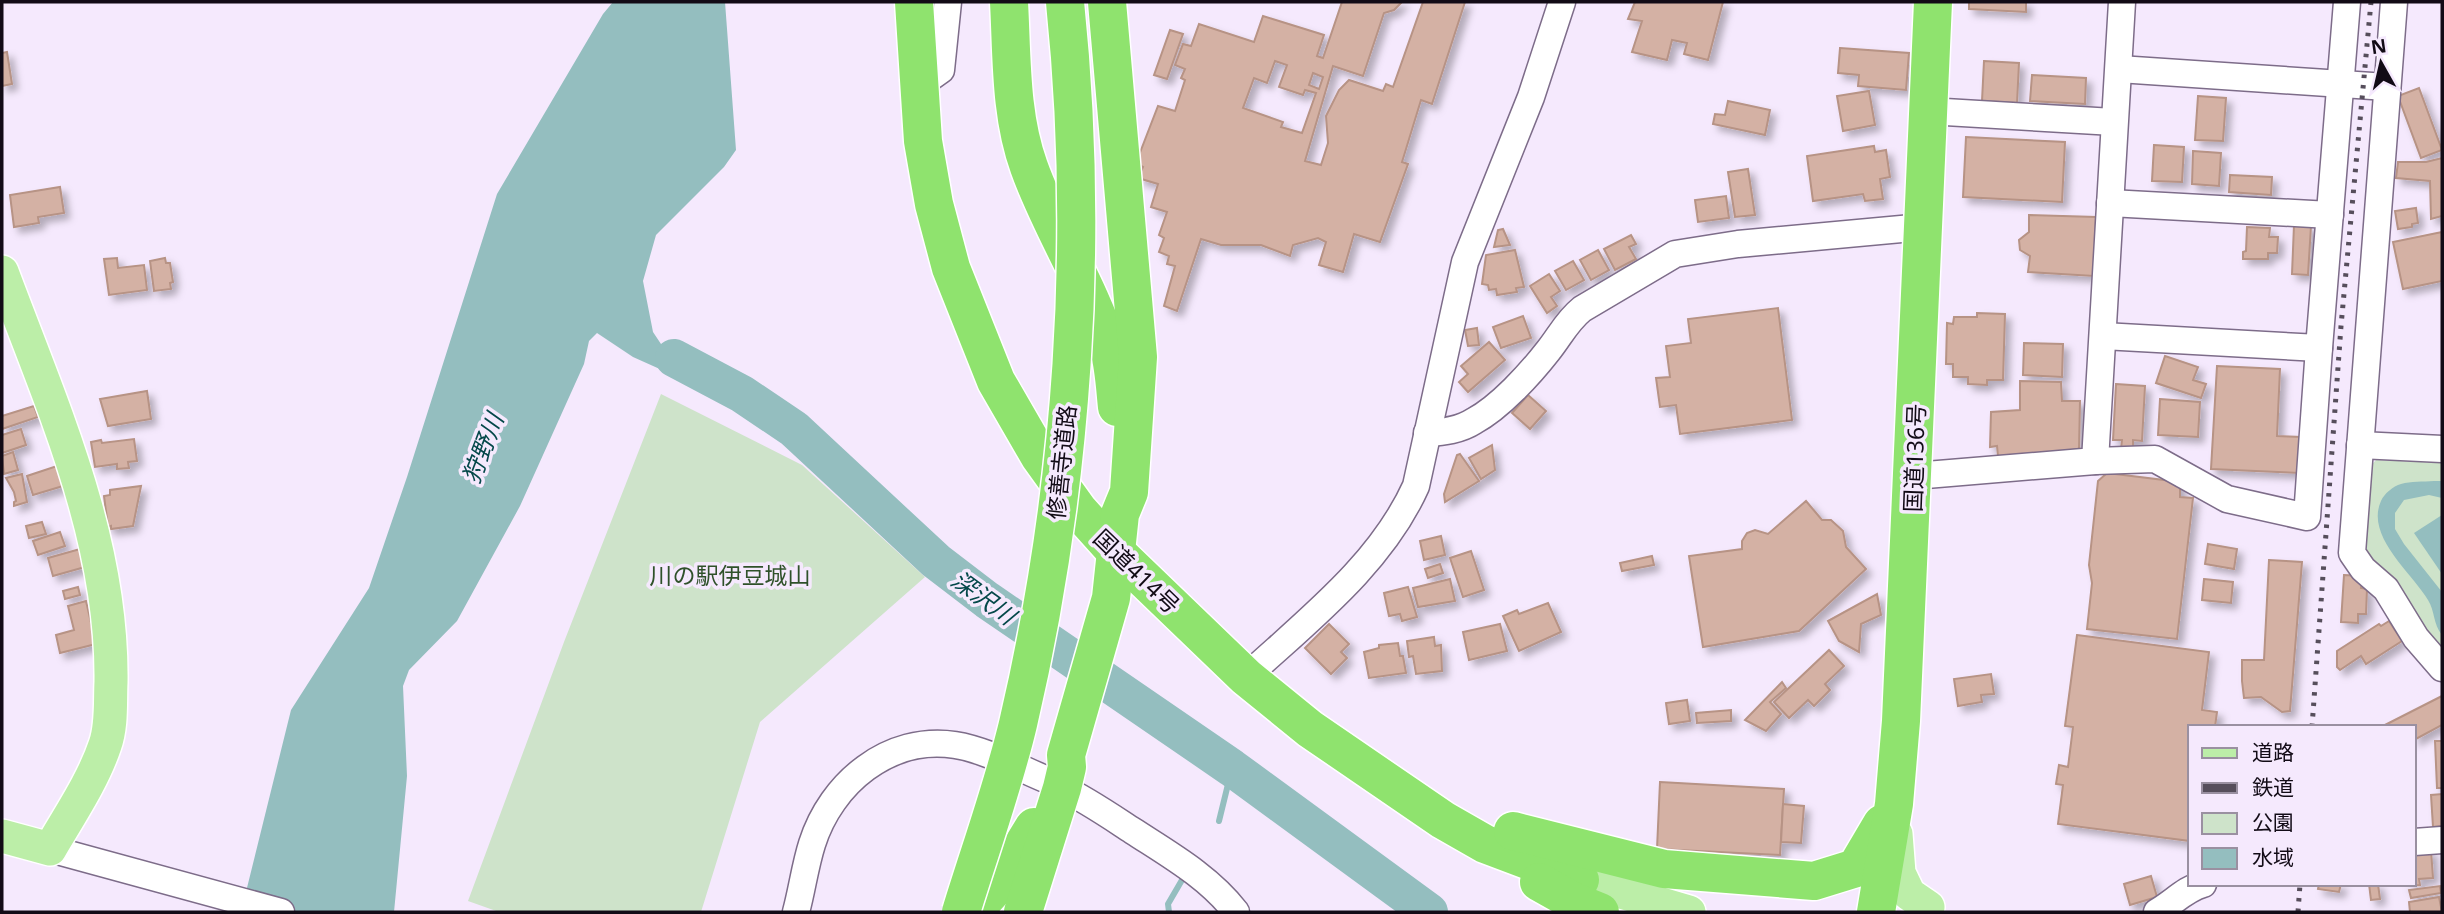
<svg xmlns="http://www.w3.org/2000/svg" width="2444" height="914" viewBox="0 0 2444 914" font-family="'Noto Sans','Noto Sans JP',sans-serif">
	<defs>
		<filter id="shadow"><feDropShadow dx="5.5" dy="5.5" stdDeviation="3.5" flood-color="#0004"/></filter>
	</defs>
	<rect width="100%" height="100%" fill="#f5e9fd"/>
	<g fill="#cee3ca">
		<polygon points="661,394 802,465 925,577 760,722 701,912 499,912 468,901 564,642"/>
		<polygon points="2376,460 2442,463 2442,650 2416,622 2403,590 2369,557 2364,539 2367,470"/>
	</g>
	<g fill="#94bebf">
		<polygon points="613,2 725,2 736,150 724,167 656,235 643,281 653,332 663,347 722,373 720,396 633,357 597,333 589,341 584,364 520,506 457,621 409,670 403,686 407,776 394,912 241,912 291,710 369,588 407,477 497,194 603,14"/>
		<path d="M 2434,481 L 2442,481 L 2442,498 L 2429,495 L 2404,500 L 2395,513 L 2395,529 L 2404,544 L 2442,592 L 2442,635 C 2433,624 2435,611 2428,600 C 2412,573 2365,536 2381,501 C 2384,494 2393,486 2401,484 C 2411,481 2423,482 2434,481 Z"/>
		<polygon points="2442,515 2442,574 2414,533"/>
	</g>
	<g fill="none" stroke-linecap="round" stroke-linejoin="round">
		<g stroke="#94bebf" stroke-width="6">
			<polyline points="1219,821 1232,768"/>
			<polyline points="1169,912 1168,904 1182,880"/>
		</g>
		<polyline stroke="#94bebf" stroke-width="38" points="674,358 742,394 794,429 936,561 987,600 1232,768 1429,912"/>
	</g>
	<g fill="#d4b1a4" stroke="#b79385" stroke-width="2" fill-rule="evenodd" filter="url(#shadow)">
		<path d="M 1342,2 L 1402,2 L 1394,10 L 1384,13 L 1363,76 L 1333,66 L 1305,161 L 1321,165 L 1328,143 L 1326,116 L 1339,90 L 1349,80 L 1383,91 L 1386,84 L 1393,87 L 1423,2 L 1465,2 L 1432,104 L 1421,100 L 1402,162 L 1408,164 L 1380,242 L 1354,234 L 1343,272 L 1319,265 L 1326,242 L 1318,238 L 1293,245 L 1290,256 L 1261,245 L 1221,245 L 1201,239 L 1177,311 L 1164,306 L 1175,266 L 1167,264 L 1169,256 L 1159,252 L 1164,238 L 1159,235 L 1167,212 L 1151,207 L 1158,184 L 1138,178 L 1143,167 L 1136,163 L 1158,106 L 1175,111 L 1185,80 L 1181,78 L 1185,69 L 1175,65 L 1183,44 L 1191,46 L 1199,24 L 1254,42 L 1263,16 L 1324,35 L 1317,56 L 1323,58 ZM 1275,61 L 1287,65 L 1279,87 L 1303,95 L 1305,90 L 1316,93 L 1302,133 L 1281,127 L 1283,122 L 1243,108 L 1254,78 L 1267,83 ZM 1313,73 L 1323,77 L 1319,89 L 1309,85 Z"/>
		<polygon points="1635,2 1723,2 1708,60 1684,54 1687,43 1672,40 1667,60 1632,52 1642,21 1628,19"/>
		<polygon points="1969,2 2026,2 2026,12 1969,9"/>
		<polygon points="1170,30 1183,34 1167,79 1154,75"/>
		<polygon points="1840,48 1909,53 1906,90 1858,86 1859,75 1838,73"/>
		<polygon points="7,52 12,84 2,86 2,53"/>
		<polygon points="1984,61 2019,63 2017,103 1982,101"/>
		<polygon points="2032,75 2086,78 2085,104 2030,101"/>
		<polygon points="2419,88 2442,150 2421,158 2398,96"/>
		<polygon points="1869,91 1875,125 1843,131 1837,96"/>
		<polygon points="2198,96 2226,98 2223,141 2195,140"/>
		<polygon points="1728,101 1770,110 1765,135 1713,124 1715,114 1725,115"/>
		<polygon points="1966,137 2065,142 2062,202 1963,197"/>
		<polygon points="2154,145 2184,147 2182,182 2152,181"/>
		<polygon points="1874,146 1875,152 1886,150 1890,177 1880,179 1883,199 1865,201 1863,194 1813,201 1807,156"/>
		<polygon points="2193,151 2221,153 2219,186 2192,184"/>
		<polygon points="2442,158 2442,216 2431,219 2430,181 2396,178 2398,162 2426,162"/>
		<polygon points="1748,169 1755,215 1735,217 1728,172"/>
		<polygon points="2230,175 2272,177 2271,195 2229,192"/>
		<polygon points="60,187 64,213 38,217 39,223 14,227 10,195"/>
		<polygon points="1726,196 1729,218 1698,222 1695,200"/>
		<polygon points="2416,208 2418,223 2412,224 2412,227 2398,229 2395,211"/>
		<polygon points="2029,215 2096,217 2094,276 2028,272 2030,256 2020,250 2019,240 2029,232"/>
		<polygon points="2294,225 2311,226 2308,275 2292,274"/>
		<polygon points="2247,227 2270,228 2269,237 2278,237 2277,253 2268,253 2268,259 2243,259 2243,252 2246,251"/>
		<polygon points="1503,229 1510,245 1494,247 1498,230"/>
		<polygon points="2442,232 2442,281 2403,289 2393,242"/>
		<polygon points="1631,235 1636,244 1629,247 1636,259 1615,270 1604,249"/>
		<polygon points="1515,250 1524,287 1516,288 1517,292 1497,295 1496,289 1489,290 1488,285 1482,284 1486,255"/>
		<polygon points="1598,250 1609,270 1591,280 1580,260"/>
		<polygon points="117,258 118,268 144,265 147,290 109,295 104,259"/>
		<polygon points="165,258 166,263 170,263 173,282 170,283 171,289 154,291 150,261"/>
		<polygon points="1573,261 1584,280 1566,290 1555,271"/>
		<polygon points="1549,274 1560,291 1551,297 1557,306 1547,313 1530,286"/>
		<polygon points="1778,308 1792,420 1680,434 1676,405 1660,407 1656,378 1670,377 1666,346 1691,343 1688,319"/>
		<polygon points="1977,313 2005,314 2003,380 1987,380 1987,385 1968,384 1968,377 1953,377 1953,364 1946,364 1947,323 1953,324 1954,317 1977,317"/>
		<polygon points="1523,316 1531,338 1501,348 1493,327"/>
		<polygon points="1477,328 1479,345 1468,346 1465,330"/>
		<polygon points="1489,342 1505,360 1468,392 1459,382 1468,374 1461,366"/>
		<polygon points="2024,343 2063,344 2062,377 2023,375"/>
		<polygon points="2165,356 2198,367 2193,380 2206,384 2201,398 2156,383"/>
		<polygon points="2217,366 2280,369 2277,436 2301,437 2299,473 2211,469"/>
		<polygon points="2020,381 2061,382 2062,401 2080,401 2079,449 2023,456 1998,456 1997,446 1990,447 1991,412 2020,410"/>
		<polygon points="2116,384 2145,386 2142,441 2133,440 2133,450 2121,449 2122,440 2113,440"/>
		<polygon points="147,391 151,419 108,426 100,399"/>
		<polygon points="1528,395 1546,411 1530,429 1512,413"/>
		<polygon points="2160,399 2200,402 2198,437 2158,435"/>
		<polygon points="34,406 38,417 2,429 2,416"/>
		<polygon points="21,429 26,445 2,453 2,435"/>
		<polygon points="134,439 137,461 128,462 129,468 117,469 117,464 95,467 91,442 101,440 102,443"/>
		<polygon points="1492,445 1495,470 1481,479 1469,458"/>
		<polygon points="13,452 18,470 4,474 2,456"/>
		<polygon points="1460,454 1479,481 1445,502 1444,494 1457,455"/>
		<polygon points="57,466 63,486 33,495 27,476"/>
		<polygon points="2107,473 2180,482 2180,497 2193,498 2177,639 2087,629 2092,583 2089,565 2098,481"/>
		<polygon points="22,474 27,502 14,506 14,502 16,501 14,492 6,478"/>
		<polygon points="141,486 133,526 111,529 111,526 108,527 104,496 110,495 110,490"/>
		<polygon points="1806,501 1822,520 1831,520 1843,531 1846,547 1866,569 1799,631 1703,647 1689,556 1742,549 1742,541 1747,533 1755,530 1768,534"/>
		<polygon points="42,522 46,534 29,538 26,526"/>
		<polygon points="60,532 65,546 38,555 33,541"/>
		<polygon points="1441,536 1445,555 1424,560 1420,541"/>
		<polygon points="2208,544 2237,549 2234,569 2205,564"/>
		<polygon points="80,549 85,567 53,576 48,558"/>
		<polygon points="1471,551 1484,590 1463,597 1450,558"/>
		<polygon points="1652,556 1654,565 1622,571 1620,563"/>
		<polygon points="2269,560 2302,562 2290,711 2282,712 2261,697 2244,698 2242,681 2242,660 2264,660"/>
		<polygon points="1440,564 1443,573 1428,578 1425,569"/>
		<polygon points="2344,575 2362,576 2361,588 2367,589 2366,614 2358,614 2358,623 2341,622"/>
		<polygon points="1450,579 1455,601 1418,607 1413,588"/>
		<polygon points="2204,579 2233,582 2231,603 2202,600"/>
		<polygon points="78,587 80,595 65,599 63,591"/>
		<polygon points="1408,587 1417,617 1402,621 1400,614 1389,616 1384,593"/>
		<polygon points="1877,594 1881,615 1861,624 1859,652 1839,641 1828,621"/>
		<polygon points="86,601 96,644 60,653 56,635 74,630 68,606"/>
		<polygon points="1548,603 1561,632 1519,651 1503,616 1517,610 1519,614"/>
		<polygon points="2389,621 2402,641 2366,664 2361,656 2340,670 2337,667 2337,651 2379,624 2381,626"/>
		<polygon points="1329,624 1349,644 1341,652 1347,658 1331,674 1305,648"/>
		<polygon points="1500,624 1507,651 1469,660 1463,632"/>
		<polygon points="2077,635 2209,652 2202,710 2217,712 2215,727 2190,727 2190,841 2058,824 2063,785 2056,784 2059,765 2068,767 2073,727 2065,726"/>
		<polygon points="1434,637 1435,646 1441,645 1442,671 1416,674 1413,656 1409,657 1407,641"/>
		<polygon points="1398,643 1400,656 1403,656 1406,673 1369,678 1364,652 1379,648 1379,645"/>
		<polygon points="1829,650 1844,666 1825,684 1830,690 1814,706 1808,700 1789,718 1774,702"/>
		<polygon points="1991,674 1994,694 1981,695 1982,702 1958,706 1954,679"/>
		<polygon points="1782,682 1786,688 1770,702 1781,714 1766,731 1745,720"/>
		<polygon points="2442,696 2442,725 2414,740 2414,727 2381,727"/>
		<polygon points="1687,700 1690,721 1669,724 1666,703"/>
		<polygon points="1731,710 1731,721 1697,723 1696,713"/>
		<polygon points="2435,741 2442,741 2442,788 2437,788"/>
		<polygon points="1660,782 1784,789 1780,855 1657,849"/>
		<polygon points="2442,794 2442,826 2433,827 2431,795"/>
		<polygon points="1783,804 1804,806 1801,843 1781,842"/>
		<polygon points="2431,850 2433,878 2419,879 2420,885 2406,886 2405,884 2414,884 2414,851"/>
		<polygon points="2151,876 2157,897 2130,905 2124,884"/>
		<polygon points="2319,884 2341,884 2339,892 2318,889"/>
		<polygon points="2369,884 2378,884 2380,899 2371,900"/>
		<polygon points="2440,886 2441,893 2411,898 2409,890"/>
		<polygon points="2439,897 2442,912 2410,912 2409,902"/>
	</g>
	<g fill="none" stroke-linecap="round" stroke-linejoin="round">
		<defs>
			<g id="minor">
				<polyline points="2394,2 2352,553 2363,569 2386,589 2416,638 2442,668"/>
				<polyline points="2119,69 2387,87"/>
				<polyline points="920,85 941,70 948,2"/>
				<polyline points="1928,111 2114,122"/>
				<polyline points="2110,203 2330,215"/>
				<polyline points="2103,336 2319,348 2347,2"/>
				<path d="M 1427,433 C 1444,432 1460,430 1474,421 C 1500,407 1530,374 1548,351 C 1560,336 1567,321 1582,309 L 1675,254 L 1738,244 L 1923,227"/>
				<polyline points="2360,445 2442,449"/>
				<polyline points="2095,461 2155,459 2227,499 2307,517 2319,348"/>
				<polyline points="1914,476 2095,461 2122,2"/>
				<path d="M 1246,677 C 1308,620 1381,564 1416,486 L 1465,262 L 1531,97 L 1562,2"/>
				<path d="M 1062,788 C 1087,800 1110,816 1133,831 C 1170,855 1209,877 1236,912"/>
				<polyline points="2414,842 2442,840"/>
				<polyline points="50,849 281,912"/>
				<path d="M 796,912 C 802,890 805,866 812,844 C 831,783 889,735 955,745 C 987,750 1020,769 1050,781"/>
				<path d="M 2157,912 C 2173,903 2185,889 2203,884"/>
			</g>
			<g id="major">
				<path d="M 2,272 C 51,404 113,538 111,682 C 110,702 112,726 105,745 C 93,781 69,816 50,849 L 2,836"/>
				<polyline points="1896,834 1899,873 1909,894 1928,907"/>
				<polyline points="1580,880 1689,912"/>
			</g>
			<g id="highway">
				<polyline points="914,2 923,141 934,204 951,268 996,381 1040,457 1079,511 1115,551 1246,677 1310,729 1443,820 1485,844 1580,880"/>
				<path d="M 1009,2 C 1012,56 1010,115 1029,167 C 1051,229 1089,285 1109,349 C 1114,367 1115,388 1117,407"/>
				<polyline points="1513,831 1664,869 1814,881 1856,868 1882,824"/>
				<polyline points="1539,882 1573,901 1600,912"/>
				<polyline points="973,912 1001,881 1034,827"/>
				<polyline points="1023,912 1062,788 1067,767 1066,755 1111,598 1120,514 1129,492 1138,357 1107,2"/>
				<polyline points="1876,912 1894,804 1901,721 1933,2"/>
			</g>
		</defs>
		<use href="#minor" stroke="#7d6c89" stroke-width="29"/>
		<use href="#major" stroke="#fff" stroke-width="36"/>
		<use href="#highway" stroke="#fff" stroke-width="41"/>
		<use href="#minor" stroke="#fff" stroke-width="26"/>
		<use href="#major" stroke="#bceea8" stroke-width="33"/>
		<use href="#highway" stroke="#8fe36e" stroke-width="38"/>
		<g stroke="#564e5b" stroke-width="5" stroke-dasharray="3.5 7" stroke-linecap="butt">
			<polyline points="2312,727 2341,326 2371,2"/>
			<polyline points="2298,912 2300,884"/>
		</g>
		<defs>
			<path id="highway-bridge" d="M 961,912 C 980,850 1003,787 1018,724 C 1073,489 1090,242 1065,2"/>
		</defs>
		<use href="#highway-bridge" stroke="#fff" stroke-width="41" stroke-linecap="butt"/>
		<use href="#highway-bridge" stroke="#8fe36e" stroke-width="38"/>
	</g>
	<g text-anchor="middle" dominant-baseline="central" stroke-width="7" stroke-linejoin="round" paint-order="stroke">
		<g font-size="23" fill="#120b16" stroke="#f5e9fd">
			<text transform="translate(1914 458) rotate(-88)">国道136号</text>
			<text transform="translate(1061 462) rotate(-84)">修善寺道路</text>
			<text transform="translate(1137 571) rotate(44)">国道414号</text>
		</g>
		<g font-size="23" fill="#2f512a" stroke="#f5e9fd">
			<text x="730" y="575">川の駅伊豆城山</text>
		</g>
		<g font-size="24" font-style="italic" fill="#05484a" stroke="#f5e9fd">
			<text transform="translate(482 448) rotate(-69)">狩野川</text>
			<text transform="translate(984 597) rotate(36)">深沢川</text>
		</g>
	</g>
	<rect width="2444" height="914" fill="none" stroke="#120b16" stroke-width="7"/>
	<rect x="2188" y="725" width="228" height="161" fill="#f5e9fd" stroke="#9a90a1" stroke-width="2"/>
	<rect x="2202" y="748" width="35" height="10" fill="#bceea8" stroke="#9a90a1" stroke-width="2"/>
	<text x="2252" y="760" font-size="21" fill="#120b16">道路</text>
	<rect x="2202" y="783" width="35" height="10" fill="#564e5b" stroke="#9a90a1" stroke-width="2"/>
	<text x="2252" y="795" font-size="21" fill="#120b16">鉄道</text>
	<rect x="2202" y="813" width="35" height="21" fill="#cee3ca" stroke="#9a90a1" stroke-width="2"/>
	<text x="2252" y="830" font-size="21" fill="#120b16">公園</text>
	<rect x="2202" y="848" width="35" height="21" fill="#94bebf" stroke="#9a90a1" stroke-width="2"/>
	<text x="2252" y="865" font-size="21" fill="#120b16">水域</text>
	<g transform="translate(2381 63) rotate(352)" stroke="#f5e9fd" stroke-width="5" paint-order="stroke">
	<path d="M0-5L12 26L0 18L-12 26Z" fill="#120b16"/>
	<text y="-10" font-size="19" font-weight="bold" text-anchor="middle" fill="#120b16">N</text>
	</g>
</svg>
